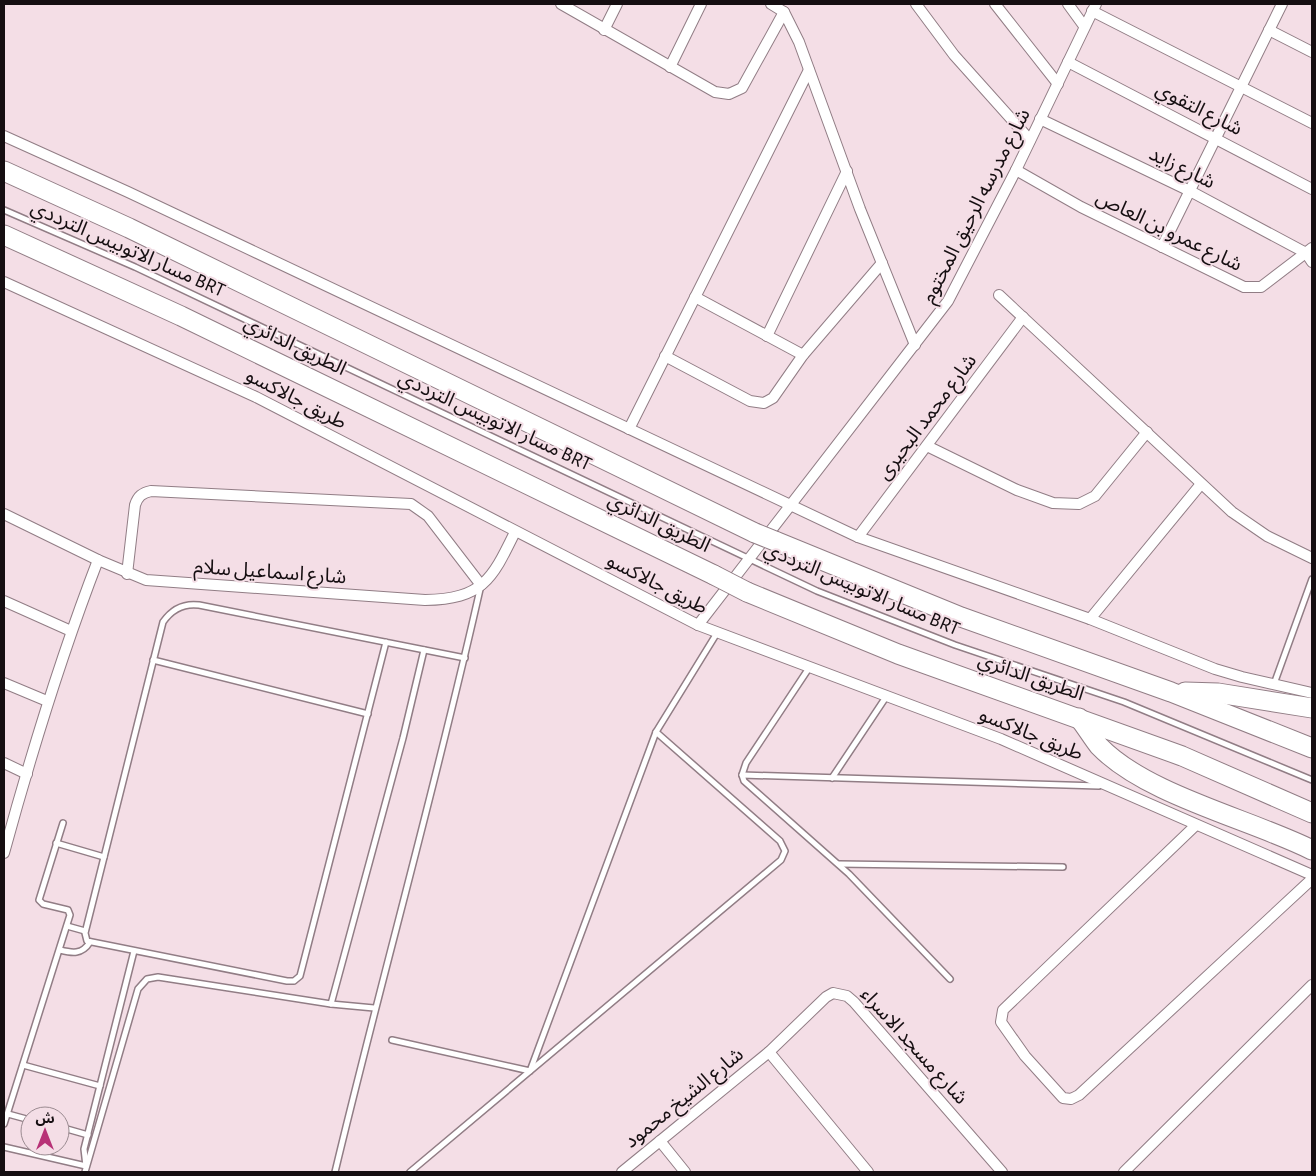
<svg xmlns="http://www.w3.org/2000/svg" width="1316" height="1176" viewBox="0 0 1316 1176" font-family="'Alegreya Sans','Noto Sans Arabic',sans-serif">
	<rect width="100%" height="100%" fill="#f4dee6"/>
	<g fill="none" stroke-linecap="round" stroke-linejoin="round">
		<defs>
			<g id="service">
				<polyline points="4,210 135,267 817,591 955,645 1124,702 1312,780"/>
				<path d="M 386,642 L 300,976 L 294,981 L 287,981 L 87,941 L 85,933 L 163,622 C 172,609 183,603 199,605 L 465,658"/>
				<polyline points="153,660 368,714"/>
				<polyline points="809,668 746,763 742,775 744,781 849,874 950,979"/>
				<polyline points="1274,684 1312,579"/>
				<polyline points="742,775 1099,786"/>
				<polyline points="832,778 886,697"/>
				<polyline points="56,843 104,857"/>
				<polyline points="839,864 1063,867"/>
				<polyline points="67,926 85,931"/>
				<path d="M 60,950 C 72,953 82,955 90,942"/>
				<polyline points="331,1004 403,738 424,650"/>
				<polyline points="392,1040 530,1071 656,732 717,633"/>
				<polyline points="23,1065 100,1086"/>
				<polyline points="8,1114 30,1120"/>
				<polyline points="4,1124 70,915 68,910 43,904 39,900 63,823"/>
				<polyline points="60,1127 88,1135"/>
				<polyline points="4,1147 86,1166 84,1149 134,951"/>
				<polyline points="85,1172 138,989 147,979 158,977 331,1004 374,1008"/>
				<path d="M 335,1172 C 382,976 437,782 481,585"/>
				<polyline points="410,1172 781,860 785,851 780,841 656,732"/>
			</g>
			<g id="minor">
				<polyline points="561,4 715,92 729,94 742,88 784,12"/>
				<polyline points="771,4 784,12 799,42 860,209 915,345"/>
				<polyline points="916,4 954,55 1030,140"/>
				<polyline points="995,4 1058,84"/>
				<polyline points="1068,4 1084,26"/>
				<polyline points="1092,11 1312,123"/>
				<polyline points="604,30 617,4"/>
				<polyline points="1269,30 1312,52"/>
				<polyline points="1068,62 1312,189"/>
				<polyline points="670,67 701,4"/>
				<polyline points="1040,119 1190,191 1306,253 1312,262"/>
				<polyline points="4,136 128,192 858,537 1090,619 1215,669 1242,677 1312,693"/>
				<polyline points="1016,170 1081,207 1244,287 1261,287 1312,248"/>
				<polyline points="1162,247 1282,4"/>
				<polyline points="4,282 256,397 698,625 1001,739 1312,875"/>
				<polyline points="999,295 1232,512 1267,536 1312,558"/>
				<polyline points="695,297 803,355"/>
				<polyline points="767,336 847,171"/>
				<polyline points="665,356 750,401 764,403 773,398 803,355 882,263"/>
				<polyline points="629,429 809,70"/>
				<polyline points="927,446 1017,490 1053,503 1079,504 1095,496 1147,432"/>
				<path d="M 4,514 L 98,560 L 146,580 L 425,600 C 483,599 492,579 515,532"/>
				<polyline points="858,537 1023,317"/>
				<path d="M 127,574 L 135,505 C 138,496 142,493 151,491 L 411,504 L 428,516 L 481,585"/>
				<polyline points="4,601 71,631"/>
				<polyline points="1090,619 1201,484"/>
				<polyline points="698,625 948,301 1016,170 1096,4"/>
				<polyline points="4,683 47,701"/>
				<polyline points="4,763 27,774"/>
				<polyline points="1196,825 1003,1010 1001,1022 1025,1056 1063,1098 1071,1099 1079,1095 1312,879"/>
				<path d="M 4,853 C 31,754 61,656 98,560"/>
				<polyline points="769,1052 868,1172"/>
				<polyline points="660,1141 685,1172"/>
				<polyline points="622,1172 769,1052 826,997 833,993 847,996 854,1002 1002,1172"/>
				<polyline points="1124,1172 1312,985"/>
			</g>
			<g id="motorway">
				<polyline points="4,171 129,228 755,533"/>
				<polyline points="4,235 181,316 714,575"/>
				<polyline points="775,541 961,617 1171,692 1312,748"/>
				<polyline points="747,592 898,654 1182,756 1312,813"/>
				<polyline points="1185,692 1218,693 1312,708"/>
				<path d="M 1079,718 C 1086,727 1092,737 1099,746 C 1146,795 1250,819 1312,850"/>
			</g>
		</defs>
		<use href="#service" stroke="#917d85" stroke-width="8"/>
		<use href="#minor" stroke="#917d85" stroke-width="12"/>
		<use href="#motorway" stroke="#917d85" stroke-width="21"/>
		<use href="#service" stroke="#fff" stroke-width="5"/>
		<use href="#minor" stroke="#fff" stroke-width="10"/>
		<use href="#motorway" stroke="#fff" stroke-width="19"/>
		<defs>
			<g id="motorway-bridge">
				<polyline points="755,533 775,541"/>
				<polyline points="714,575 747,592"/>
			</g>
		</defs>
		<use href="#motorway-bridge" stroke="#917d85" stroke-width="21" stroke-linecap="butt"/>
		<use href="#motorway-bridge" stroke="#fff" stroke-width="19"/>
	</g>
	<g text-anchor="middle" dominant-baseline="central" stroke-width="4" stroke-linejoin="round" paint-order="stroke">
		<g font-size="20" fill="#150e11" stroke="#f4dee6">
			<text transform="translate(1199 109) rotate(27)">شارع التقوي</text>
			<text transform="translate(1182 168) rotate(26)">شارع زايد</text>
			<text transform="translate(976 206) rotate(-63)">شارع مدرسه الرحيق المختوم</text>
			<text transform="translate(1169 231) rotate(26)">شارع عمرو بن العاص</text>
			<text transform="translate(128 249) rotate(24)">مسار الاتوبيس الترددي BRT</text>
			<text transform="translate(295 346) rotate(26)">الطريق الدائري</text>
			<text transform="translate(296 399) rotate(27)">طريق جالاكسو</text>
			<text transform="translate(927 417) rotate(-53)">شارع محمد البحيرى</text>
			<text transform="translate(495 421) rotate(25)">مسار الاتوبيس الترددي BRT</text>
			<text transform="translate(659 523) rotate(26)">الطريق الدائري</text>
			<text transform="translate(270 572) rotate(4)">شارع اسماعيل سلام</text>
			<text transform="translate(657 584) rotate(27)">طريق جالاكسو</text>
			<text transform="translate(862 589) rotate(23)">مسار الاتوبيس الترددي BRT</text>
			<text transform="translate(1031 677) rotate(19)">الطريق الدائري</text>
			<text transform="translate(1031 734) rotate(22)">طريق جالاكسو</text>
			<text transform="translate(914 1046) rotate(48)">شارع مسجد الاسراء</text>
			<text transform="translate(684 1098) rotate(-39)">شارع الشيخ محمود</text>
		</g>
	</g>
	<rect width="1316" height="1176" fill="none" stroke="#150e11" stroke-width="10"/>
	<g transform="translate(45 1131)"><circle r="24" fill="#f4dee6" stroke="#9b8b91"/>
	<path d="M0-4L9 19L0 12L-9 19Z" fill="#b83277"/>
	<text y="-8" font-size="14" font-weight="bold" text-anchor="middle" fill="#150e11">ش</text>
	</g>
</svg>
